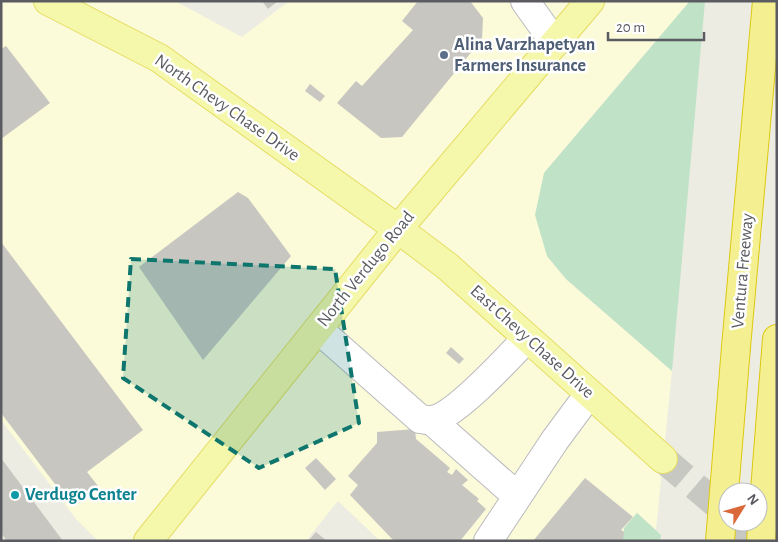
<svg xmlns="http://www.w3.org/2000/svg" width="778" height="542" viewBox="0 0 778 542" font-family="'Alegreya Sans',sans-serif">
	<rect width="100%" height="100%" fill="#ecece2"/>
	<polygon fill="#fbfad9" points="1,1 175,1 242,37 289,1 690,1 544,173 547,256 566,279 672,371 656,530 637,513 622,541 380,541 338,501 306,541 98,541 76,519 1,420"/>
	<g fill="#c0e2c7">
		<polygon points="690,1 705,1 672,371 566,279 547,256 535,215 544,173"/>
		<polygon points="637,513 661,535 660,541 622,541 624,528"/>
	</g>
	<g fill="#c8c6c0">
		<polygon points="262,1 278,1 268,9"/>
		<polygon points="418,1 470,1 483,18 482,39 402,137 381,138 337,103 356,81 362,86 413,30 402,21"/>
		<polygon points="6,46 50,103 1,139 1,49"/>
		<polygon points="310,84 325,96 320,102 305,91"/>
		<polygon points="238,192 248,198 291,256 203,360 139,267"/>
		<polygon points="1,242 143,430 87,472 98,486 75,504 64,489 61,492 1,413"/>
		<polygon points="451,347 464,359 459,364 446,353"/>
		<polygon points="415,429 416,439 450,468 447,472 452,475 456,469 468,480 462,485 479,499 477,501 486,509 460,541 394,541 350,495 358,485 348,476 377,443 377,432"/>
		<polygon points="1,458 63,541 7,541 1,533"/>
		<polygon points="316,458 336,479 325,490 305,468"/>
		<polygon points="585,478 633,517 621,530 624,532 623,541 533,541"/>
		<polygon points="316,532 327,541 308,541"/>
	</g>
	<g fill="none" stroke-linecap="round" stroke-linejoin="round">
		<g stroke="#c8c8c2" stroke-width="28" stroke-dasharray="28 14" stroke-linecap="butt">
			<polyline points="663,459 728,514"/>
			<polyline points="736,522 757,541"/>
		</g>
		<defs>
			<g id="minor">
				<polyline points="525,1 555,43"/>
				<path d="M 318,329 L 420,419 C 423,419 428,421 431,420 C 453,418 511,355 527,338"/>
				<polyline points="431,420 517,496"/>
				<polyline points="488,541 555,440 589,394"/>
			</g>
			<g id="major">
				<polyline points="48,1 159,58 398,229 447,266 663,459"/>
				<polyline points="148,541 398,229 590,1"/>
			</g>
			<g id="highway">
				<polyline points="736,347 767,1"/>
				<polyline points="761,541 777,339"/>
			</g>
		</defs>
		<use href="#minor" stroke="#babac0" stroke-width="30"/>
		<use href="#major" stroke="#e6dd62" stroke-width="30"/>
		<use href="#highway" stroke="#ddc811" stroke-width="30"/>
		<use href="#minor" stroke="#fff" stroke-width="28"/>
		<use href="#major" stroke="#f5f8ab" stroke-width="28"/>
		<use href="#highway" stroke="#f4f091" stroke-width="28"/>
		<defs>
			<polyline id="highway-bridge" points="720,541 736,347"/>
		</defs>
		<use href="#highway-bridge" stroke="#ddc811" stroke-width="30" stroke-linecap="butt"/>
		<use href="#highway-bridge" stroke="#f4f091" stroke-width="28"/>
	</g>
	<path fill="#0f766e" fill-opacity="0.2" stroke="#0f766e" stroke-width="4" stroke-dasharray="10 6" stroke-linejoin="round" d="M 131,259 L 335,269 L 359,423 L 259,468 L 123,378 Z"/>
	<circle fill="#5c6f8a" stroke="#fff" stroke-width="2" cx="444" cy="55" r="5"/>
	<circle fill="#0f9aa8" stroke="#fff" stroke-width="2" cx="15" cy="495" r="5"/>
	<g text-anchor="middle" dominant-baseline="central" stroke-width="5" stroke-linejoin="round" paint-order="stroke">
		<g font-size="18" font-weight="bold" fill="#4e5e75" stroke="#fff" text-anchor="start">
			<text x="454" y="45">Alina Varzhapetyan<tspan x="454" dy="21">Farmers Insurance</tspan></text>
		</g>
		<g font-size="18" fill="#5b5c62" stroke="#fff">
			<text transform="translate(227 108) rotate(35)">North Chevy Chase Drive</text>
			<text transform="translate(366 269) rotate(-51)">North Verdugo Road</text>
			<text transform="translate(743 271) rotate(-85)">Ventura Freeway</text>
			<text transform="translate(532 342) rotate(42)">East Chevy Chase Drive</text>
		</g>
		<g font-size="18" font-weight="bold" fill="#0d838f" stroke="#fff" text-anchor="start">
			<text x="25" y="495">Verdugo Center</text>
		</g>
	</g>
	<rect width="778" height="542" fill="none" stroke="#5b5c62" stroke-width="5"/>
	<g transform="translate(743 507) rotate(53)"><circle r="24" fill="#ffffff" stroke="#bdbec0"/>
	<path d="M0-4L9 19L0 12L-9 19Z" fill="#db6839"/>
	<text y="-8" font-size="14" font-weight="bold" text-anchor="middle" fill="#5b5c62">N</text>
	</g>
	<path d="M608 32v8h96v-8" fill="none" stroke="#5b5c62" stroke-width="2.5"/>
	<text x="616" y="32" font-size="15" fill="#5b5c62" stroke="#ffffff" stroke-width="4" paint-order="stroke">20 m</text>
</svg>
